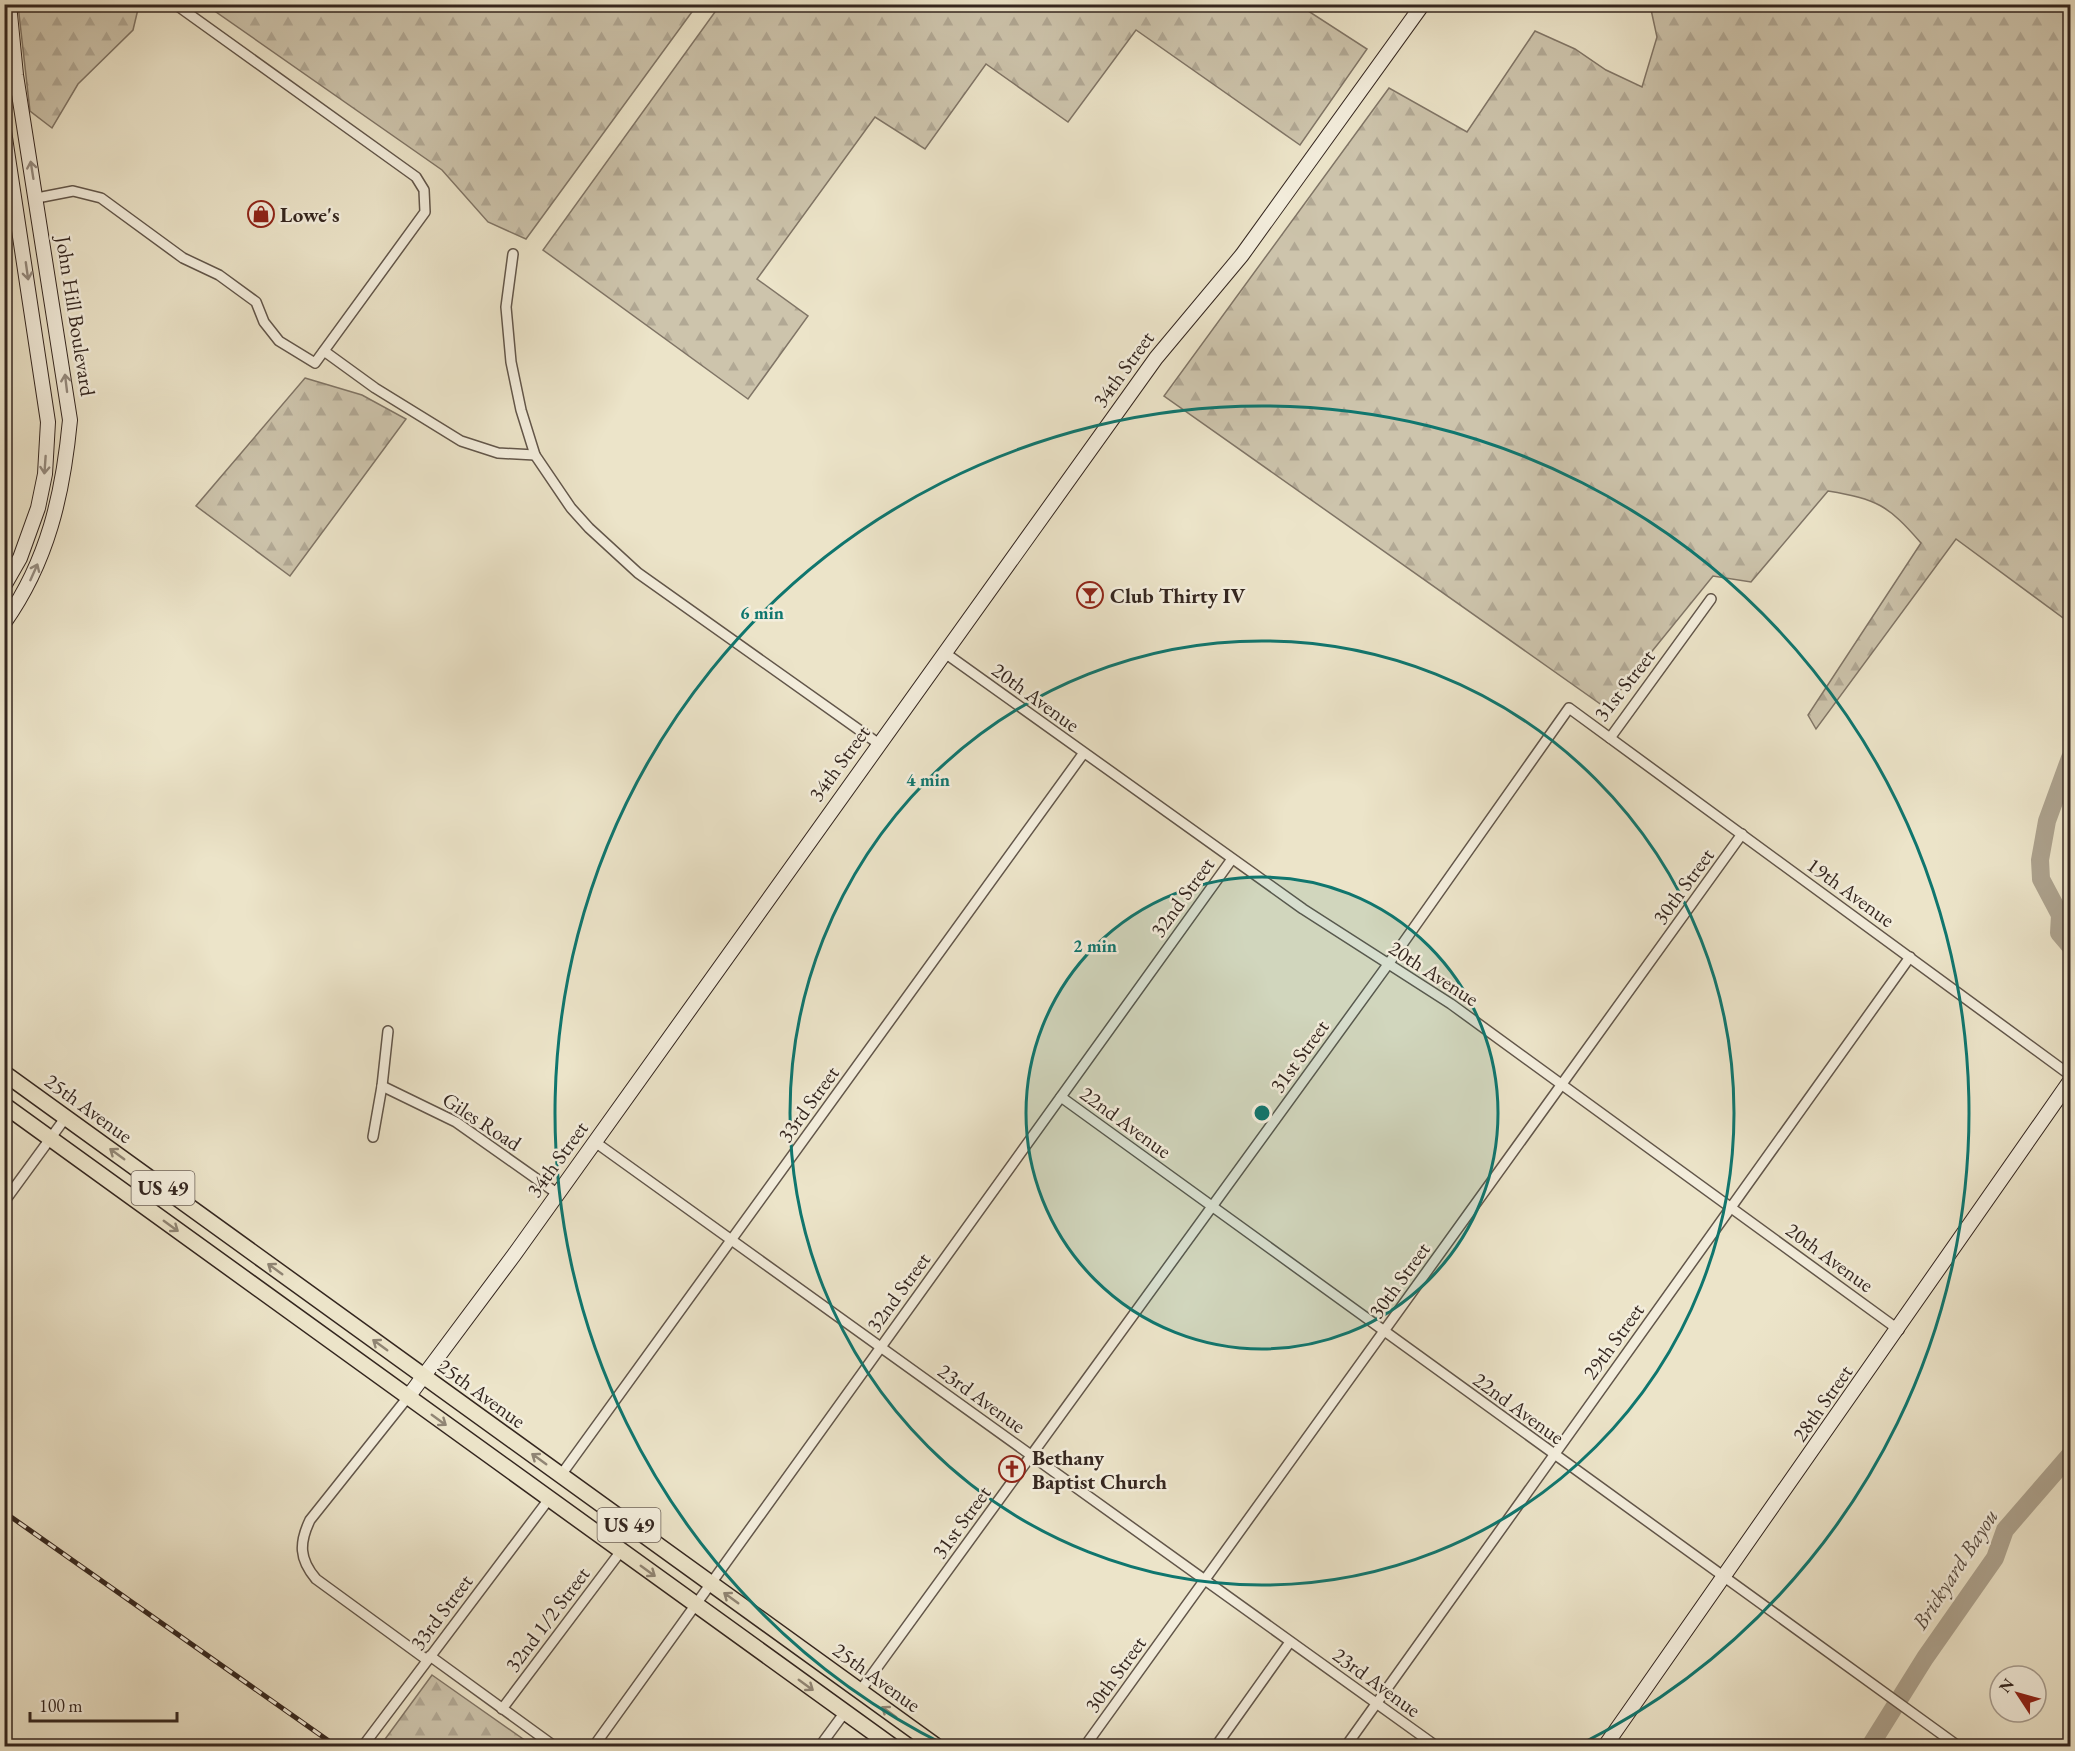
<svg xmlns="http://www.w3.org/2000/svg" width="2075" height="1751" viewBox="0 0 2075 1751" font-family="'EB Garamond',serif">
	<defs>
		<pattern id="forest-firs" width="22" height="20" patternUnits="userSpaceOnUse" patternTransform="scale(1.5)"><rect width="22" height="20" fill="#cdc4ac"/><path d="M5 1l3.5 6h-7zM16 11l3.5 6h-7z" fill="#b1a894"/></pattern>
	</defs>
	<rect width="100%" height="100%" fill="#ece4c9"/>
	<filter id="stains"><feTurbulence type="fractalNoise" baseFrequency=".00333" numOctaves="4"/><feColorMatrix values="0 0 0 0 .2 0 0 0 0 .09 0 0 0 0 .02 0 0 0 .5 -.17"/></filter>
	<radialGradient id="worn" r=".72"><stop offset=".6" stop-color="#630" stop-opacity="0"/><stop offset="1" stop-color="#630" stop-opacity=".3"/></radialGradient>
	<g fill="url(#forest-firs)" stroke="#807566" stroke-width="1.5">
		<polygon points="18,5 139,5 133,30 78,84 52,128 30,111"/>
		<polygon points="206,5 697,5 526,239 488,222 442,170"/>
		<polygon points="720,5 1299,5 1367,49 1300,145 1136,30 1068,122 986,64 925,149 875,117 757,279 808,316 748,399 543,250"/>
		<path d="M 1650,5 L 2070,5 L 2070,623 L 1956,539 L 1816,729 L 1808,715 L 1921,543 C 1888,505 1877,499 1828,491 L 1751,582 L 1713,576 L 1606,708 L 1164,396 L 1389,88 L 1467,132 L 1535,31 L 1575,49 L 1606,70 L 1642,87 L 1657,37 Z"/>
		<polygon points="305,378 362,395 406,419 290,576 196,506"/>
		<polygon points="432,1675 533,1746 380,1746"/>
	</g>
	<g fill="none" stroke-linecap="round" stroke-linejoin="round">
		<g stroke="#ada38f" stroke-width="18">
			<polyline points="2070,758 2047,821 2040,860 2041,879 2060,915 2059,933 2070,946"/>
			<polyline points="1870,1746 1925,1658 1995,1558 2005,1530 2070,1455"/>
		</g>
		<defs>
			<g id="street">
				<polyline points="37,198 73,191 101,198 183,258 219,275 256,302 264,322 279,341 315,363 425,212 424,190 416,177 175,4"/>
				<polyline points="513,254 506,307 511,362 521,410 535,455 571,508 589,528 638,573 879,744"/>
				<polyline points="324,351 375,388 461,441 498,453 535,455"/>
				<polyline points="945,653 1303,909 1451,1004 1899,1330"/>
				<polyline points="1610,738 1711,599"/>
				<polyline points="382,1086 456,1122 558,1194"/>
				<polyline points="1061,1097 1958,1746"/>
				<polyline points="373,1137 382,1086 388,1031"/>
				<polyline points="595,1142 1436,1746"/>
				<polyline points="4,1202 66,1117"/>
				<path d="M 408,1397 L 310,1520 C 299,1543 299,1559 316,1579 L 427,1660"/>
				<polyline points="561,1475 1083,754"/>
				<polyline points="430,1656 554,1746"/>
				<polyline points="860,1691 1389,963 1569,708 2070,1075"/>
				<polyline points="502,1709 621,1551"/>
				<polyline points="363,1746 549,1499"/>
				<polyline points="594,1746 1232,859"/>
				<polyline points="820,1746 845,1712"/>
				<polyline points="1085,1746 1742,834"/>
				<polyline points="1216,1746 1290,1642"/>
				<polyline points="1346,1746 1910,957"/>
			</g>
			<g id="secondary">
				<polyline points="4,131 48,422 45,474 38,508 20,558 4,586"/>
				<path d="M 4,623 C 48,561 63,494 70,420 L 16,75 L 9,4"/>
				<polyline points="408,1397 514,1255 1156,358 1242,255 1423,4"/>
				<polyline points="1605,1746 2070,1081"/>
			</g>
			<g id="primary">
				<polyline points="4,1073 936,1746"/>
				<polyline points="4,1105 892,1746"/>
			</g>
		</defs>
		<use href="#street" stroke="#62564a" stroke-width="12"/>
		<use href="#secondary" stroke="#34261f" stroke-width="16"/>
		<use href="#primary" stroke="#34261f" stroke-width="18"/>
		<use href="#street" stroke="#f3eddc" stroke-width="9"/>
		<use href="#secondary" stroke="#f3eddc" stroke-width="14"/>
		<use href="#primary" stroke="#ece4c9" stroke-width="15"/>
		<defs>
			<polyline id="rail" points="4,1512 336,1746"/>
		</defs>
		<use href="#rail" stroke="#34261f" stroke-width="5"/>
		<use href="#rail" stroke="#f3eddc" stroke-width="3" stroke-dasharray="9" stroke-linecap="butt"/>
	</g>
	<defs><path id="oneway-shaft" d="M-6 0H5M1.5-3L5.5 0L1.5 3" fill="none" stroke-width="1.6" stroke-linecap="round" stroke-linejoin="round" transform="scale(1.5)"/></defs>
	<g stroke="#948a7e">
		<use href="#oneway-shaft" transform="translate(32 170) rotate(-99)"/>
		<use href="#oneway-shaft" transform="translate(27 271) rotate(82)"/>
		<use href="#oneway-shaft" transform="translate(66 383) rotate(-97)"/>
		<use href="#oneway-shaft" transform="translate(45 465) rotate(94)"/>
		<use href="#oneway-shaft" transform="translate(34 572) rotate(-66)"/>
	</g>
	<g stroke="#908574">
		<use href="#oneway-shaft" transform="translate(117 1154) rotate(-144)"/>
		<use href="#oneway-shaft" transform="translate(171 1226) rotate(36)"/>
		<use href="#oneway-shaft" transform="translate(275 1269) rotate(-144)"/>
		<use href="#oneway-shaft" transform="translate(380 1345) rotate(-144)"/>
		<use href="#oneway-shaft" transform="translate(439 1420) rotate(36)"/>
		<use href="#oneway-shaft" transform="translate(539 1459) rotate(-144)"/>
		<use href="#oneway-shaft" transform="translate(648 1571) rotate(36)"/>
		<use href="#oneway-shaft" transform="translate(731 1598) rotate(-144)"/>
		<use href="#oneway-shaft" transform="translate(806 1685) rotate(36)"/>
		<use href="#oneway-shaft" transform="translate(889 1712) rotate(-144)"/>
	</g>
	<circle cx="1262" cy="1113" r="236" fill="#0f766e" fill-opacity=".12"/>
	<g fill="none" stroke="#0f766e" stroke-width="3">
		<circle cx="1262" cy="1113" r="236"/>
		<circle cx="1262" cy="1113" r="472"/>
		<path d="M947 1746A707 707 0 1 1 1577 1746"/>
	</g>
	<defs>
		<symbol id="shop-ring" viewBox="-11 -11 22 22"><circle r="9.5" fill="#f3eddc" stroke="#8f2418" stroke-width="1.5"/><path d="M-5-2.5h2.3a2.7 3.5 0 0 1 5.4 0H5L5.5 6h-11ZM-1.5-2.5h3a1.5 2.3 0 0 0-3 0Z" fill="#8f2418"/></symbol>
		<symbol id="bar-ring" viewBox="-11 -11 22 22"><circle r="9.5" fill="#f3eddc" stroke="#8f2418" stroke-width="1.5"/><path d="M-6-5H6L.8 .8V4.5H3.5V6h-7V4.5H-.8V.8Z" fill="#8f2418"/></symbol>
		<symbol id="church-ring" viewBox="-11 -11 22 22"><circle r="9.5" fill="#f3eddc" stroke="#8f2418" stroke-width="1.5"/><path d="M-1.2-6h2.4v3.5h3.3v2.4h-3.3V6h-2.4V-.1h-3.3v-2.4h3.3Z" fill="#8f2418"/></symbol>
	</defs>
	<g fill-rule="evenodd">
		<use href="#shop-ring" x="246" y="199" width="30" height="30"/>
		<use href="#bar-ring" x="1075" y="580" width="30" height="30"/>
		<use href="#church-ring" x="997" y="1454" width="30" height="30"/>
	</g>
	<g text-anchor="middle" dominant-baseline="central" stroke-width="5" stroke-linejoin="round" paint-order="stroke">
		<g fill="#f3eddc" stroke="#6d6258" stroke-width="1.5">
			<rect x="131.5" y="1171" width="63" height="34" rx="4.5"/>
			<rect x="597.5" y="1508" width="63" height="34" rx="4.5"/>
		</g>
		<g font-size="20" font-weight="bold" fill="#34261f">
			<text x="163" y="1188">US 49</text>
			<text x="629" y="1525">US 49</text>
		</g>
		<g font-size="21" font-weight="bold" fill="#34261f" stroke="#f3eddc" text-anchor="start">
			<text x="280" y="214">Lowe's</text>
			<text x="1110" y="595">Club Thirty IV</text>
			<text x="1032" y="1457">Bethany<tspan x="1032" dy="24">Baptist Church</tspan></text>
		</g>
		<g font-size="21" fill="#34261f" stroke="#f3eddc">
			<text transform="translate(76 316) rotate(81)">John Hill Boulevard</text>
			<text transform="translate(1123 369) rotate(-54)">34th Street</text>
			<text transform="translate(1624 685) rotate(-52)">31st Street</text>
			<text transform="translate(1036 697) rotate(36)">20th Avenue</text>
			<text transform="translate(839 763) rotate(-54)">34th Street</text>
			<text transform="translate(1683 886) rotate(-54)">30th Street</text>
			<text transform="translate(1851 892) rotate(36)">19th Avenue</text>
			<text transform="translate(1182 897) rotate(-54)">32nd Street</text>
			<text transform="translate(1434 973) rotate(33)">20th Avenue</text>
			<text transform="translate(1299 1056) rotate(-54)">31st Street</text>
			<text transform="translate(808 1104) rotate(-54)">33rd Street</text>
			<text transform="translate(89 1108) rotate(36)">25th Avenue</text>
			<text transform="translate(482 1121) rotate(33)">Giles Road</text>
			<text transform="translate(1126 1122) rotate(36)">22nd Avenue</text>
			<text transform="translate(557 1159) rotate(-54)">34th Street</text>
			<text transform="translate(1830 1257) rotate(36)">20th Avenue</text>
			<text transform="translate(1399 1280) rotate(-54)">30th Street</text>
			<text transform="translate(898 1292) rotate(-54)">32nd Street</text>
			<text transform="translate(1613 1341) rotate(-54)">29th Street</text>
			<text transform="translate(482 1393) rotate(36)">25th Avenue</text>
			<text transform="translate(982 1398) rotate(36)">23rd Avenue</text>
			<text transform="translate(1822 1403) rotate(-55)">28th Street</text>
			<text transform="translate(1519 1408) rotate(36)">22nd Avenue</text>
			<text transform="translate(961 1522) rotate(-54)">31st Street</text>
			<text transform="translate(441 1612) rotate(-53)">33rd Street</text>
			<text transform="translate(547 1619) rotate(-53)">32nd 1/2 Street</text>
			<text transform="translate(1115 1674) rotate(-54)">30th Street</text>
			<text transform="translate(877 1677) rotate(36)">25th Avenue</text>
			<text transform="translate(1377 1682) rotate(36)">23rd Avenue</text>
		</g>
		<g font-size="22" font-style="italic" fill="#584c41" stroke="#f3eddc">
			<text transform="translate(1955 1569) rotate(-57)">Brickyard Bayou</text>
		</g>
	</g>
	<circle cx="1262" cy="1113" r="9" fill="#0f766e" stroke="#f3eddc" stroke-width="3"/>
	<g font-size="18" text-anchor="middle" font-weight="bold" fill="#0f766e" stroke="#f3eddc" stroke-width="5" stroke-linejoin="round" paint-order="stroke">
		<text x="762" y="619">6 min</text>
		<text x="928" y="786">4 min</text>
		<text x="1095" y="952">2 min</text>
	</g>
	<rect width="2075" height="1751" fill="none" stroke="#ece4c9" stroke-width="24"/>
	<rect x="6" y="6" width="2063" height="1739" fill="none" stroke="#34261f" stroke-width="3"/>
	<rect x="12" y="12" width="2051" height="1727" fill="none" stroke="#34261f" stroke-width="1.5"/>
	<g transform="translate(2018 1694) rotate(306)"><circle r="28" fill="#f3eddc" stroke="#a79d90" stroke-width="1.5"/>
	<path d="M0-4.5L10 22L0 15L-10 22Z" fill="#8f2418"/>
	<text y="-9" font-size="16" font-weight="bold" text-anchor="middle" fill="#34261f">N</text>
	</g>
	<path d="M30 1712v9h147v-9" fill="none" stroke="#34261f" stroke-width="3"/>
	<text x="39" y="1712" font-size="18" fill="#34261f" stroke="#f3eddc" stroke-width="4.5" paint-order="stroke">100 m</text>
	<rect width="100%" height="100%" filter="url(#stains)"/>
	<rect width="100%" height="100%" fill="url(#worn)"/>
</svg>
